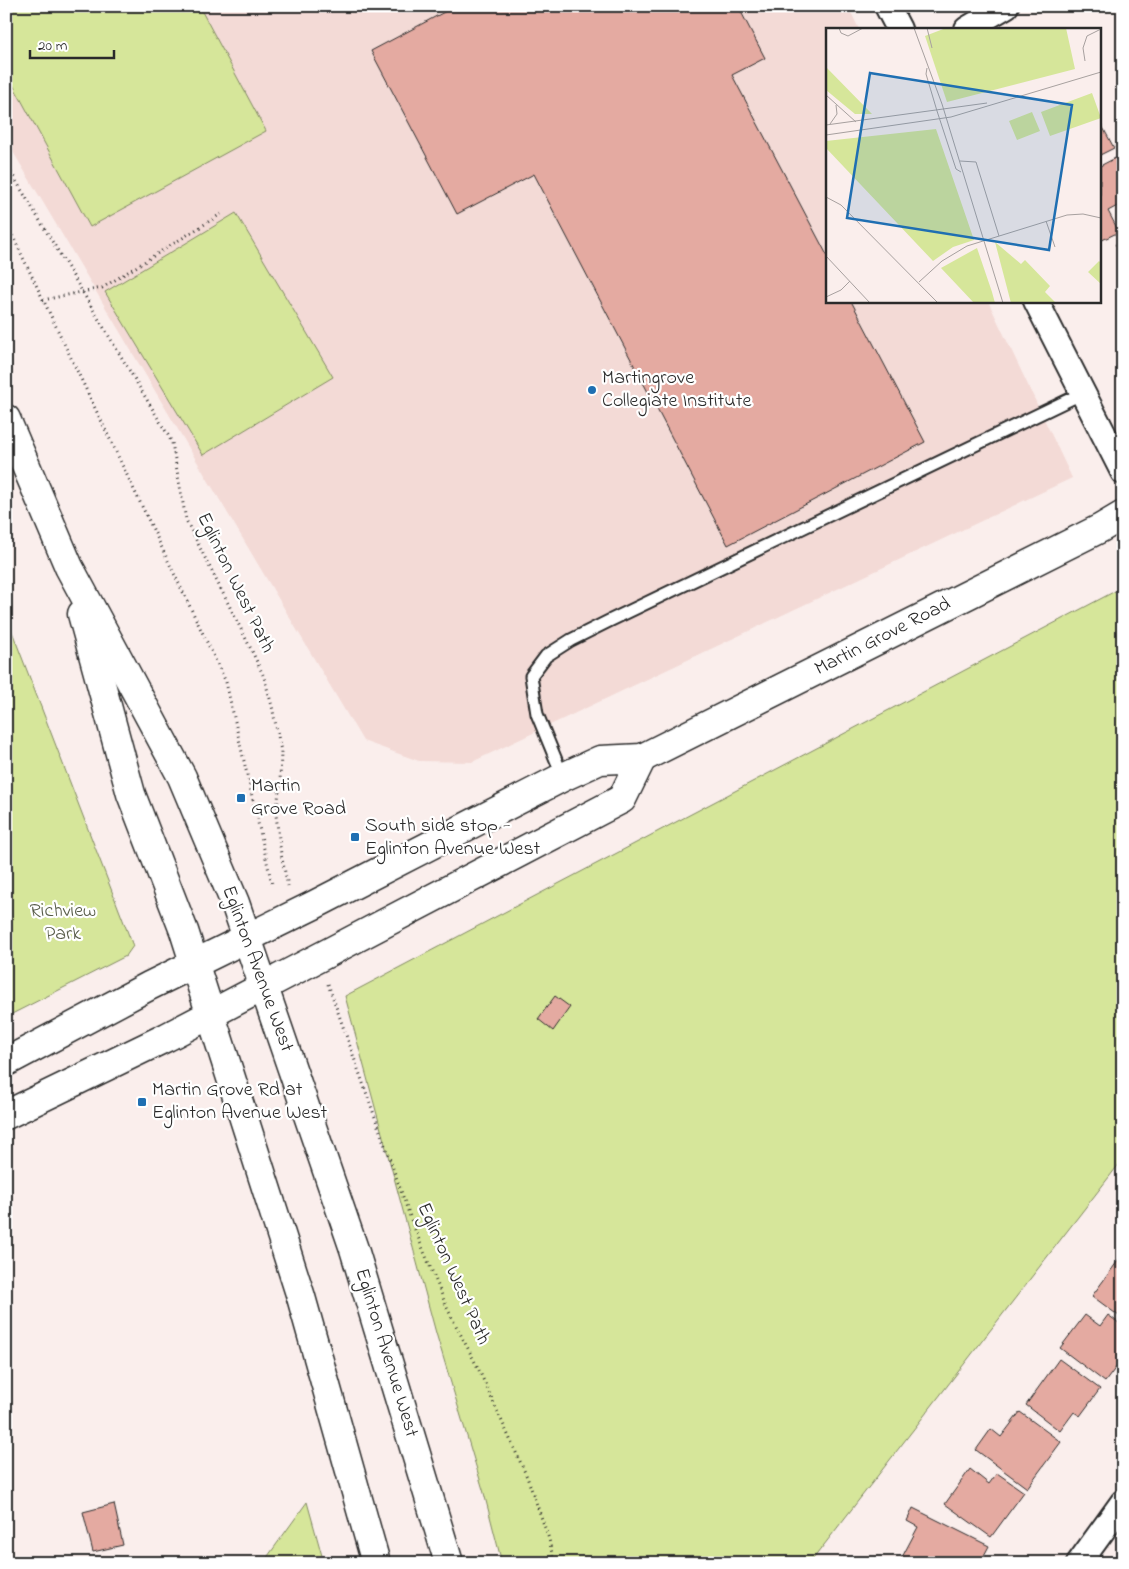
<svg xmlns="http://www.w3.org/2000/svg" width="1129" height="1569" viewBox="0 0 1129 1569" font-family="'Indie Flower',sans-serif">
	<rect width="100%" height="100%" fill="#faeeec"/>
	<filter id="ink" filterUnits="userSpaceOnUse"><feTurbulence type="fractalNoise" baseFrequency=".02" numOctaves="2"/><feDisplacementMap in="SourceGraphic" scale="10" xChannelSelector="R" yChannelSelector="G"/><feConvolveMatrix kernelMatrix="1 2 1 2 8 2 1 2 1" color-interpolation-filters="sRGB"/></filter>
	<g filter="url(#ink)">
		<polygon fill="#f3dad6" points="6,6 848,6 859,29 828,29 828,301 988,301 1072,478 472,762 419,761 363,741 6,140"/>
		<g fill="#d6e69a" stroke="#808862">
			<polygon points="6,6 199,6 266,131 90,227 6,72"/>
			<polygon points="236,213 333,377 203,455 105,292"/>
			<polygon points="1123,587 1123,1159 810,1563 502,1563 484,1493 436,1333 345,996"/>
			<polygon points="6,616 133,946 126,956 6,1017"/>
			<polygon points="307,1502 324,1563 263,1563"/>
		</g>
		<g fill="#e4aaa1" stroke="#2b2b2b">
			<polygon points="446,6 738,6 765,58 732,75 828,257 828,301 851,301 925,442 728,545 534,174 457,214 371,51 448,10"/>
			<polygon points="1100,122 1114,148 1100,155"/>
			<polygon points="1123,154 1123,203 1108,211 1119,232 1100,241 1100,166"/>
			<polygon points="1123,235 1123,253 1116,248 1118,246 1115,245"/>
			<polygon points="555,996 570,1007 553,1031 538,1019"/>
			<polygon points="1123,1254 1123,1319 1092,1296"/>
			<polygon points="1085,1315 1100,1326 1108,1315 1123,1326 1123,1358 1105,1382 1060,1348"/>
			<polygon points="1059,1359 1100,1389 1080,1416 1074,1412 1060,1431 1026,1405"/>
			<polygon points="1020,1412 1061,1442 1027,1488 976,1450 991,1429 1001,1437"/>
			<polygon points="970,1469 989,1484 997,1473 1024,1492 991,1537 945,1504"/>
			<polygon points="114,1504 123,1545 93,1552 83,1512"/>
			<polygon points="913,1508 989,1546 980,1563 899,1563 918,1527 907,1521"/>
		</g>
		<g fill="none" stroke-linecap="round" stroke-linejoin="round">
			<defs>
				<polyline id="lane" points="563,777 537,714 531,676 546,656 571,640 609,621 1083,393"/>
				<g id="street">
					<polyline points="887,6 899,29"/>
					<polyline points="967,29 1006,6"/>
					<polyline points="1036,301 1123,472"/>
					<polyline points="1079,1563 1123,1502"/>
				</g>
				<g id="secondary">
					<polyline points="6,1062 149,986 314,905 563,777 600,760 642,758 1101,528 1123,515"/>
					<polyline points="6,1115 167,1037 622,799 642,758"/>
				</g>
				<g id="primary">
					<polyline points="6,419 69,567 182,777 235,903 354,1249 449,1563"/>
					<polyline points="82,614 131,794 184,931 301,1297 376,1563"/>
				</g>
			</defs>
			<use href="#lane" stroke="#2b2b2b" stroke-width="15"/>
			<use href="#street" stroke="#2b2b2b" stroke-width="28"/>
			<use href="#secondary" stroke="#2b2b2b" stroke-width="31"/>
			<use href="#primary" stroke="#2b2b2b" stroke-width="31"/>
			<g stroke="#2b2b2b" stroke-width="3" stroke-dasharray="1 4" stroke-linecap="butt">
				<polyline points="6,164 168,435 172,443 186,520 251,649 264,677 272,706 281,751 280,784 276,815 281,854 288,886"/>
				<polyline points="6,222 226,682 272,884"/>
				<polyline points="43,300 102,288 221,214"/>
				<polyline points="328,984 413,1225 448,1310 478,1368 527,1477 549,1539 554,1563"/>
			</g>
			<use href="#lane" stroke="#fff" stroke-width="11"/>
			<use href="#street" stroke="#fff" stroke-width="24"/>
			<use href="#secondary" stroke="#fff" stroke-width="28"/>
			<use href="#primary" stroke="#fff" stroke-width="28"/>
		</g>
	</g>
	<g fill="#1f6fb2" stroke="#fff" stroke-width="2">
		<circle cx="592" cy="390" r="5"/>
		<rect x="236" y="793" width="10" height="10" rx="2.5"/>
		<rect x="350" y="832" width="10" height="10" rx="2.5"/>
		<rect x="137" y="1097" width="10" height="10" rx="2.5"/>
	</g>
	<g text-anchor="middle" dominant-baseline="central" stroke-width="4.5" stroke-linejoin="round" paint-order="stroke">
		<g font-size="20" fill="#2b2b2b" stroke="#fff" text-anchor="start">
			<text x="602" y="378">Martingrove<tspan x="602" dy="23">Collegiate Institute</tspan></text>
			<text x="251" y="786">Martin<tspan x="251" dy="23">Grove Road</tspan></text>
			<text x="365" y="826">South side stop -<tspan x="365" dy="23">Eglinton Avenue West</tspan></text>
			<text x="152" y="1090">Martin Grove Rd at<tspan x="152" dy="23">Eglinton Avenue West</tspan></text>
		</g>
		<g font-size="20" fill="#2b2b2b" stroke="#fff">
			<text transform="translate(235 583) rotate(64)">Eglinton West Path</text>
			<text transform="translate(883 637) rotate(-27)">Martin Grove Road</text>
			<text transform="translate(257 969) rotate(70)">Eglinton Avenue West</text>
			<text transform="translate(453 1274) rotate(66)">Eglinton West Path</text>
			<text transform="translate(386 1353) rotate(73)">Eglinton Avenue West</text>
		</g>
		<g font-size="20" fill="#565a47" stroke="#fff">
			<text x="63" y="911">Richview<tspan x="63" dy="23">Park</tspan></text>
		</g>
	</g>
	<g transform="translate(826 28)">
		<rect width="275" height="275" fill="#faeeec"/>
		<path d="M 120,0 L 240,0 L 249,41 L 121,74 L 99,8 ZM 0,39 L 46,86 L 29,86 L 0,62 ZM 266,65 L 275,90 L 224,108 L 215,84 ZM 206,84 L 214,103 L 191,112 L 183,93 ZM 110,101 L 148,212 L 127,219 L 107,233 L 0,120 L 0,113 ZM 169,214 L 195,236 L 199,232 L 224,258 L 219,264 L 230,275 L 185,275 ZM 151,220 L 166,264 L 169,275 L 148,275 L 115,240 ZM 273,233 L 275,235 L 275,256 L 262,244 Z" fill="#d6e69a"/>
		<path fill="none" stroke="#a7a09f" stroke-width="1" d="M 13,0 L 15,5 L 22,8 L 37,0M 88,0 L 116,76 L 177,275M 101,0 L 106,20M 259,33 L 257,20 L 261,8 L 275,1M 101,40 L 100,46 L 111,83 L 130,141 L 135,144M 0,67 L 30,94M 4,96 L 11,86 L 10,77M 0,97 L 161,75M 0,107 L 125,89 L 275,44M 134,133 L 150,134 L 173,208M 0,169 L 15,177 L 112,275M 220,193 L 229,219M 0,228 L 44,275M 93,254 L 116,233 L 141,218 L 241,187 L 257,186 L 275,190M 0,269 L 15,262 L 24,253"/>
		<path fill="#1f6fb2" fill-opacity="0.15" stroke="#1f6fb2" stroke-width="2.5" d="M 44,45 L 246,77 L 223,222 L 21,190 Z"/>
		<rect width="275" height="275" fill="none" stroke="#2b2b2b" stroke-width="2.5"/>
	</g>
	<rect width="1129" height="1569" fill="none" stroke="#fff" stroke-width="25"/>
	<rect x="12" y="12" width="1104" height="1544" fill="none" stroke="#2b2b2b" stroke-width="2" filter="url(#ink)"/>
	<path d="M30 50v8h84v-8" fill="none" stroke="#2b2b2b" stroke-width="2.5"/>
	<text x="38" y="50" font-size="15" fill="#2b2b2b" stroke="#ffffff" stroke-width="4" paint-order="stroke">20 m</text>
</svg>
